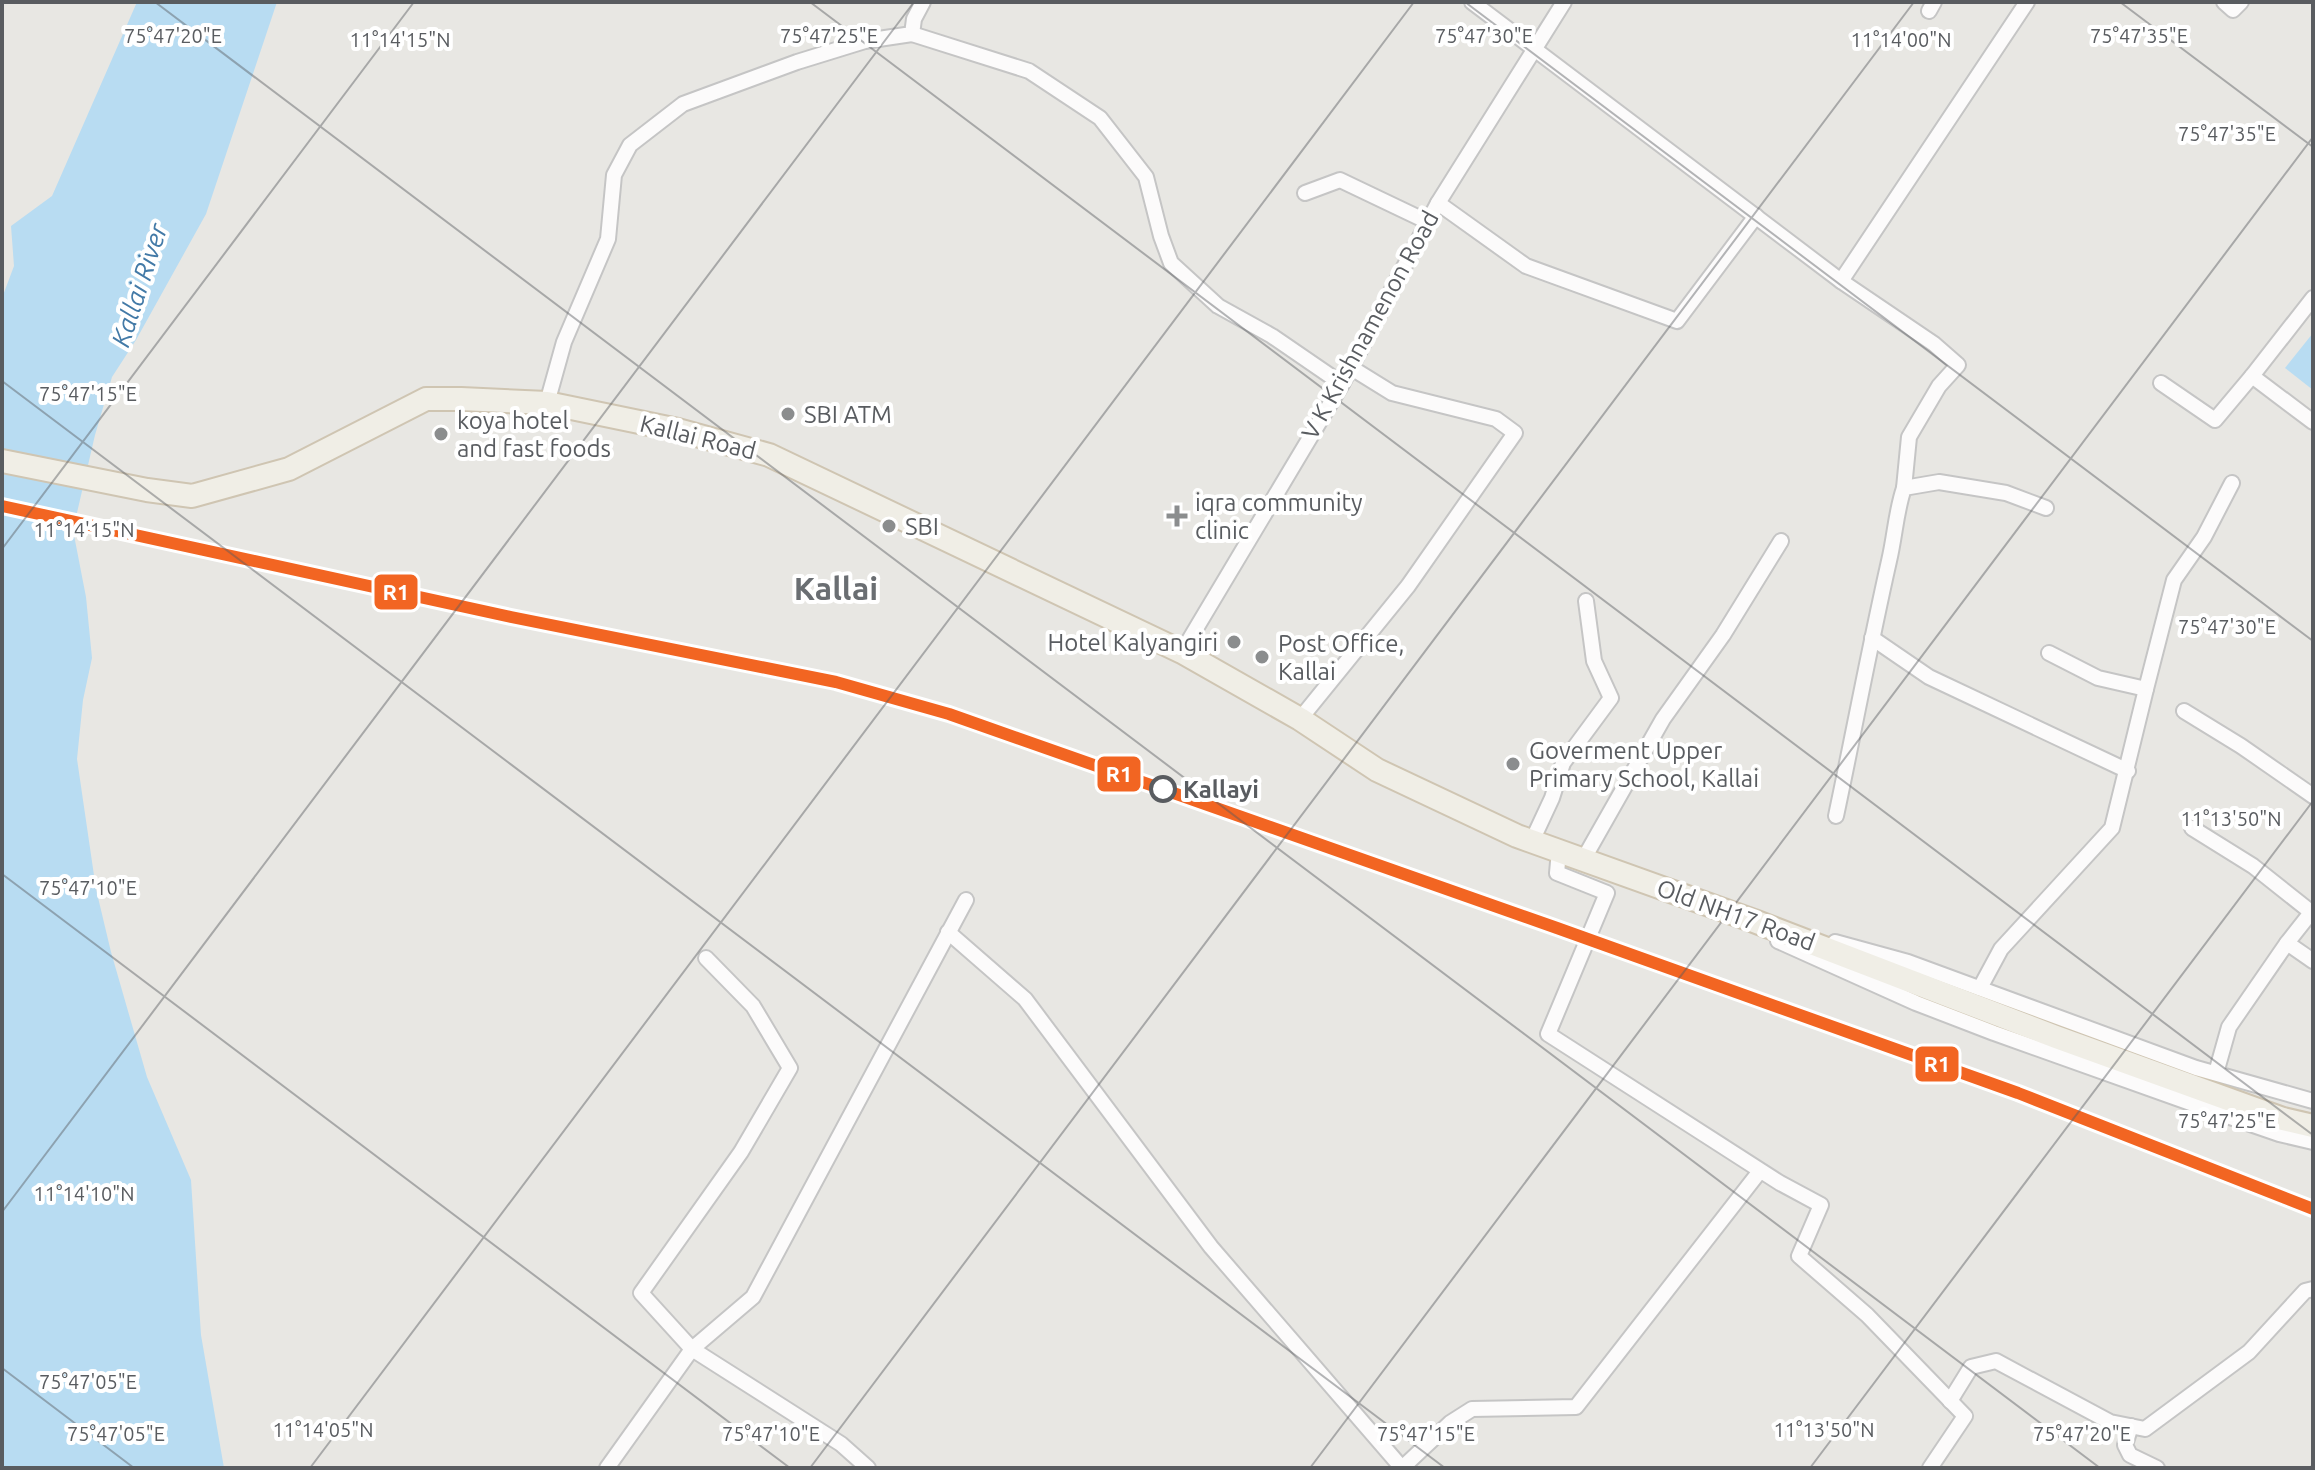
<svg xmlns="http://www.w3.org/2000/svg" width="2315" height="1470" viewBox="0 0 2315 1470" font-family="Ubuntu,sans-serif">
	<rect width="100%" height="100%" fill="#e8e7e3"/>
	<g fill="#b8dcf2">
		<polygon points="137,2 277,2 206,214 136,340 112,377 95,435 73,530 86,597 92,658 83,700 77,759 96,889 111,952 147,1077 191,1180 201,1335 224,1468 2,1468 2,298 14,266 11,226 52,196"/>
		<polygon points="2313,333 2313,390 2285,368"/>
	</g>
	<g fill="none" stroke-linecap="round" stroke-linejoin="round">
		<defs>
			<g id="minor">
				<polyline points="1472,2 1841,281 1934,344 1958,365 1939,386 1909,437 1904,488"/>
				<polyline points="2224,2 2233,10 2241,2"/>
				<polyline points="1929,11 1934,2"/>
				<polyline points="912,34 1029,71 1100,118 1146,177 1161,236 1171,263 1218,306 1272,336 1342,384"/>
				<polyline points="1305,193 1340,180 1428,222"/>
				<polyline points="1438,203 1526,266 1677,321 1756,216"/>
				<polyline points="1841,281 2027,2"/>
				<polyline points="2252,376 2313,298"/>
				<polyline points="2161,383 2215,420 2252,376 2313,422"/>
				<polyline points="547,403 564,342 608,239 614,175 630,145 683,104 797,62 865,41 912,34 914,19 923,2"/>
				<polyline points="1872,638 1929,677 2128,771"/>
				<polyline points="1182,652 1342,384 1438,203 1564,2"/>
				<polyline points="2146,689 2174,580 2204,537 2232,483"/>
				<polyline points="2184,711 2241,746 2313,796"/>
				<polyline points="1300,719 1408,586 1515,433 1496,419 1392,393 1350,367"/>
				<path d="M 1836,816 C 1854,731 1870,645 1889,561 C 1895,536 1896,511 1904,488 L 1939,482 L 2006,493 L 2046,508"/>
				<polyline points="2192,828 2253,866 2311,912"/>
				<polyline points="1532,841 1552,798 1563,763 1611,698 1594,661 1586,601"/>
				<polyline points="1559,851 1557,873 1607,893 1548,1034 1780,1183 1821,1205 1799,1256 1867,1315 1965,1416 1930,1468"/>
				<polyline points="1583,860 1663,719 1723,635 1781,541"/>
				<polyline points="948,932 1025,999 1211,1247 1402,1468"/>
				<polyline points="1778,941 1916,1003 1994,1033 2224,1115 2279,1134 2313,1142"/>
				<polyline points="1835,942 1908,962 2196,1068 2313,1101"/>
				<polyline points="2287,943 2313,961"/>
				<polyline points="1980,988 2001,949 2112,828 2146,689 2098,678 2049,653"/>
				<polyline points="2216,1073 2229,1027 2287,943 2313,910"/>
				<polyline points="1950,1401 1971,1367 1996,1361 2110,1422 2145,1429 2249,1352 2305,1291 2313,1289"/>
				<polyline points="2131,1426 2125,1445 2130,1455 2157,1468"/>
				<polyline points="607,1468 692,1349 641,1293 741,1152 790,1068 753,1006 706,958"/>
				<polyline points="868,1468 841,1444 692,1349 753,1297 966,900"/>
				<polyline points="1402,1468 1450,1423 1472,1409 1576,1407 1760,1171"/>
			</g>
			<polyline id="primary" points="2,461 147,490 192,496 289,469 426,399 461,399 547,403 678,430 769,455 1182,652 1300,719 1377,770 1517,836 1754,921 2056,1037 2283,1119 2313,1126"/>
		</defs>
		<use href="#minor" stroke="#c5c5c5" stroke-width="18"/>
		<use href="#primary" stroke="#cfc5b2" stroke-width="26"/>
		<use href="#minor" stroke="#fcfbfb" stroke-width="14"/>
		<use href="#primary" stroke="#f0eee6" stroke-width="22"/>
		<defs>
			<polyline id="rail-1" points="2,506 511,617 836,682 949,714 1557,928 2018,1093 2313,1209"/>
		</defs>
		<use href="#rail-1" stroke="#fff" stroke-width="18"/>
		<use href="#rail-1" stroke="#f26522" stroke-width="12"/>
	</g>
	<path fill="none" stroke="#595c60" stroke-width="2" stroke-opacity="0.45" d="M 155,2 L 2100,1468M 810,2 L 2313,1135M 1465,2 L 2313,641M 2120,2 L 2313,147M 2,381 L 1445,1468M 2,549 L 414,2M 2,874 L 790,1468M 2,1212 L 914,2M 2,1368 L 134,1468M 310,1468 L 1414,2M 810,1468 L 1914,2M 1310,1468 L 2313,137M 1810,1468 L 2313,801M 2310,1468 L 2313,1464"/>
	<g fill="#8b8d8e" stroke="#fff" stroke-width="3">
		<circle cx="788" cy="414" r="8"/>
		<circle cx="441" cy="434" r="8"/>
		<path d="M1173 504h8v8h8v8h-8v8h-8v-8h-8v-8h8z"/>
		<circle cx="889" cy="526" r="8"/>
		<circle cx="1234" cy="642" r="8"/>
		<circle cx="1262" cy="657" r="8"/>
		<circle cx="1513" cy="764" r="8"/>
	</g>
	<circle fill="#fff" stroke="#595c60" stroke-width="4" cx="1163" cy="789" r="12"/>
	<g text-anchor="middle" dominant-baseline="central" stroke-width="8" stroke-linejoin="round" paint-order="stroke">
		<g font-size="24" fill="#595c60" stroke="#fff">
			<text transform="translate(1370 325) rotate(-61)">V K Krishnamenon Road</text>
			<text transform="translate(698 437) rotate(14)">Kallai Road</text>
			<text transform="translate(1736 915) rotate(20)">Old NH17 Road</text>
		</g>
		<g font-size="24" fill="#595c60" stroke="#fff" text-anchor="start">
			<text x="804" y="414">SBI ATM</text>
			<text x="457" y="420">koya hotel<tspan x="457" dy="28">and fast foods</tspan></text>
			<text x="1195" y="502">iqra community<tspan x="1195" dy="28">clinic</tspan></text>
			<text x="905" y="526">SBI</text>
			<text x="1218" y="642" text-anchor="end">Hotel Kalyangiri</text>
			<text x="1278" y="643">Post Office,<tspan x="1278" dy="28">Kallai</tspan></text>
			<text x="1529" y="750">Goverment Upper<tspan x="1529" dy="28">Primary School, Kallai</tspan></text>
		</g>
		<g font-size="24" font-weight="bold" fill="#595c60" stroke="#fff" text-anchor="start">
			<text x="1183" y="789">Kallayi</text>
		</g>
		<g font-size="26" font-style="italic" fill="#437aa7" stroke="#fff">
			<text transform="translate(139 285) rotate(-72)">Kallai River</text>
		</g>
		<g font-size="32" font-weight="bold" fill="#6a6e72" stroke="#fff">
			<text x="836" y="588">Kallai</text>
		</g>
	</g>
	<g font-size="20" text-anchor="middle" fill="#595c60" stroke="#fff" stroke-width="8" stroke-linejoin="round" paint-order="stroke">
		<text x="173" y="43">75°47'20"E</text>
		<text x="829" y="43">75°47'25"E</text>
		<text x="1484" y="43">75°47'30"E</text>
		<text x="2139" y="43">75°47'35"E</text>
		<text x="400" y="47">11°14'15"N</text>
		<text x="1901" y="47">11°14'00"N</text>
		<text x="2227" y="141">75°47'35"E</text>
		<text x="88" y="401">75°47'15"E</text>
		<text x="84" y="537">11°14'15"N</text>
		<text x="2227" y="634">75°47'30"E</text>
		<text x="2231" y="826">11°13'50"N</text>
		<text x="88" y="895">75°47'10"E</text>
		<text x="2227" y="1128">75°47'25"E</text>
		<text x="84" y="1201">11°14'10"N</text>
		<text x="88" y="1389">75°47'05"E</text>
		<text x="323" y="1437">11°14'05"N</text>
		<text x="1824" y="1437">11°13'50"N</text>
		<text x="116" y="1441">75°47'05"E</text>
		<text x="771" y="1441">75°47'10"E</text>
		<text x="1426" y="1441">75°47'15"E</text>
		<text x="2082" y="1441">75°47'20"E</text>
	</g>
	<g stroke="#fff" stroke-width="3">
		<rect x="373" y="573" width="46" height="38" rx="8" fill="#f26522"/>
		<rect x="1096" y="755" width="46" height="38" rx="8" fill="#f26522"/>
		<rect x="1914" y="1045" width="46" height="38" rx="8" fill="#f26522"/>
	</g>
	<g font-size="22" text-anchor="middle" font-weight="bold" fill="#fff">
		<text x="396" y="600">R1</text>
		<text x="1119" y="782">R1</text>
		<text x="1937" y="1072">R1</text>
	</g>
	<rect width="2315" height="1470" fill="none" stroke="#595c60" stroke-width="8"/>
</svg>
